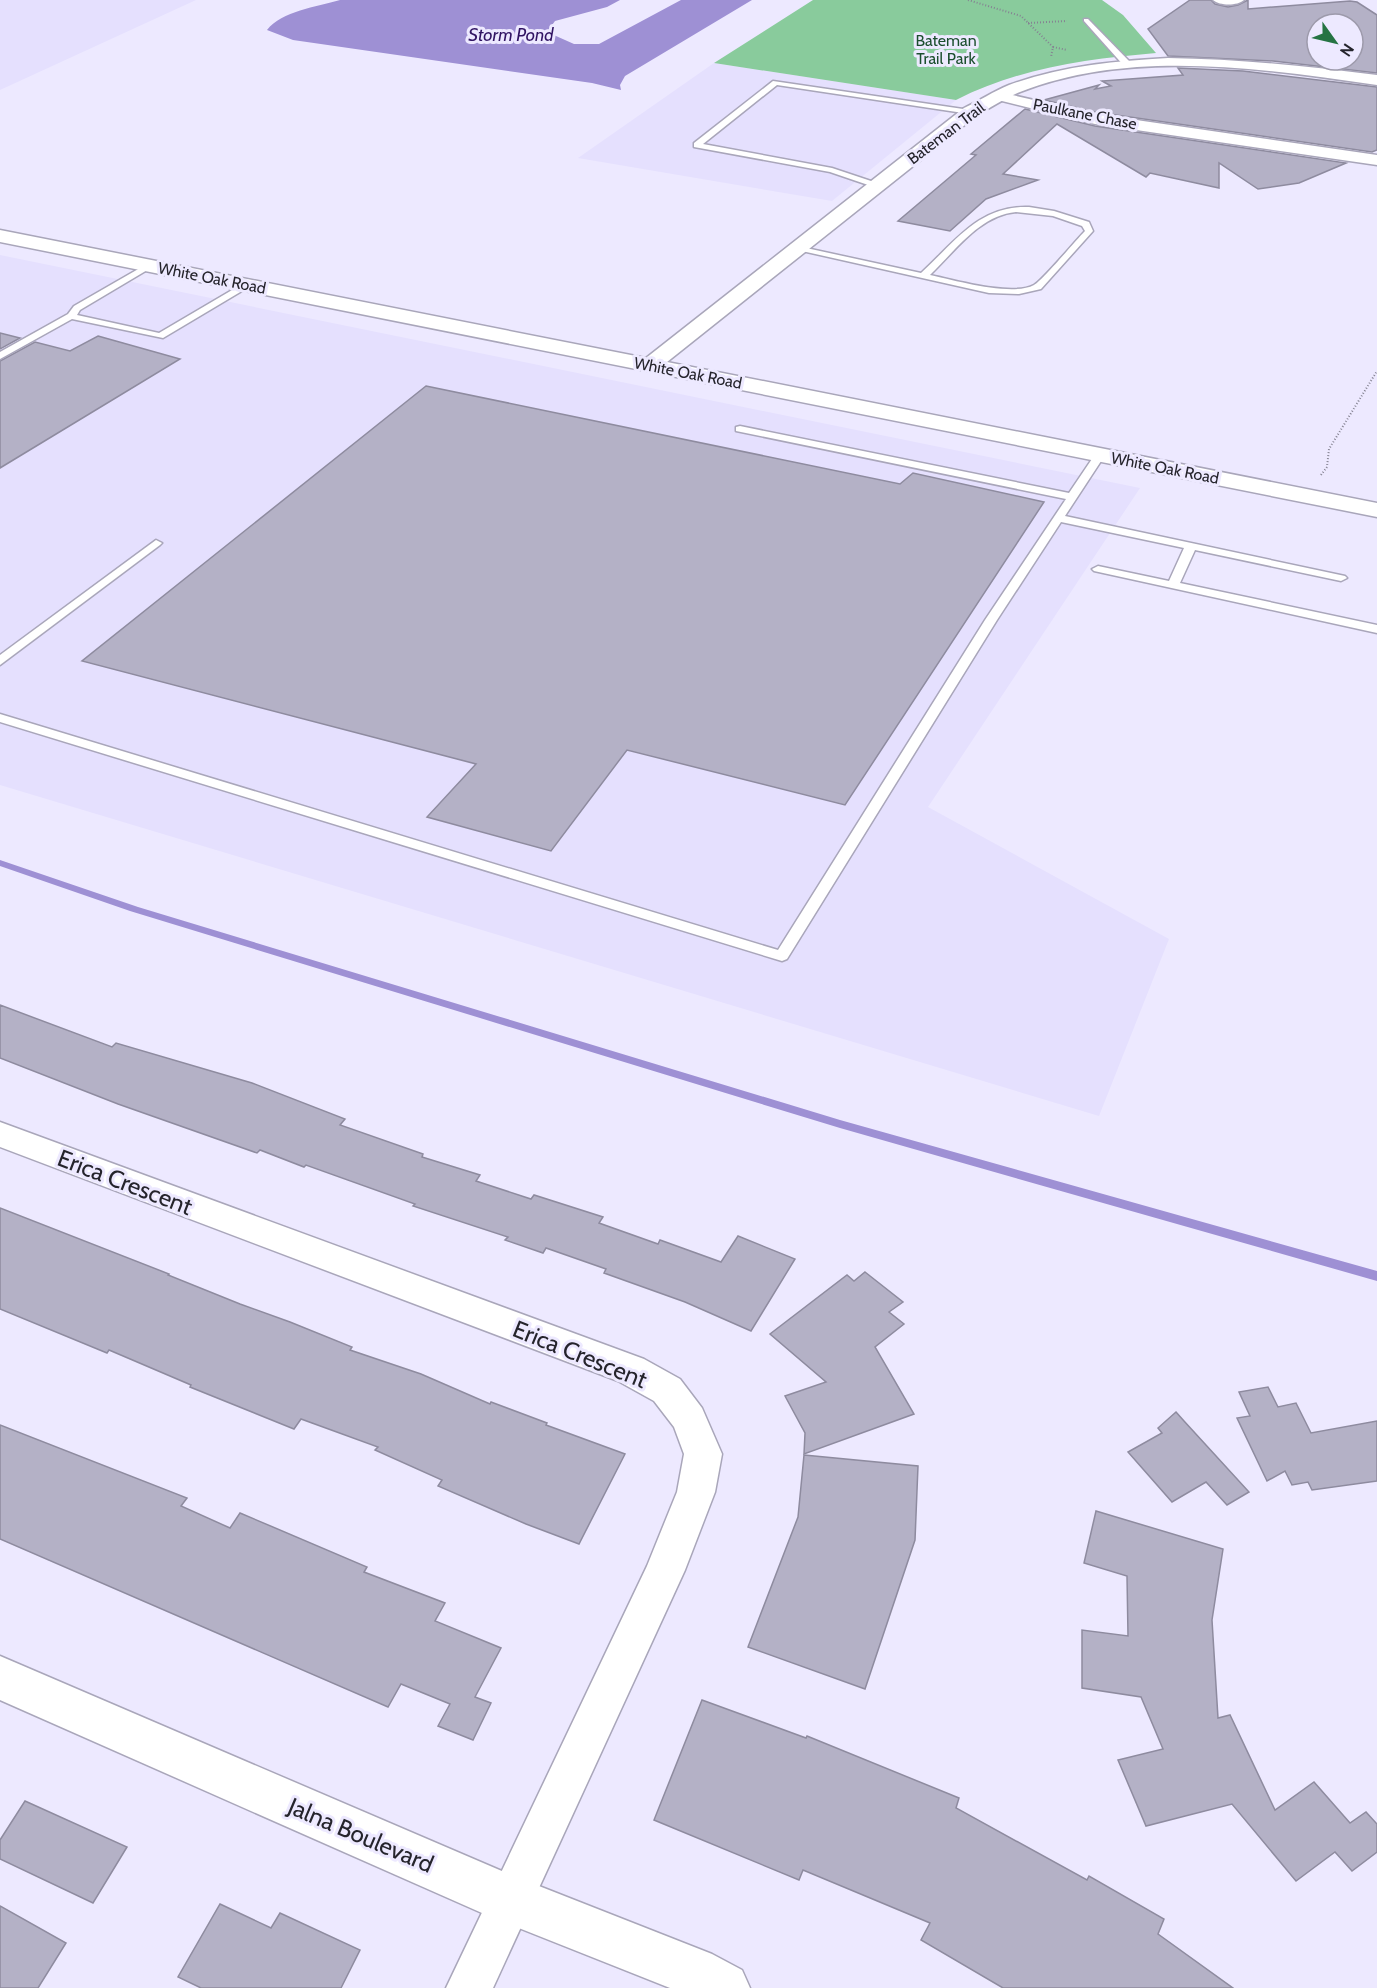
<svg xmlns="http://www.w3.org/2000/svg" width="1377" height="1988" viewBox="0 0 1377 1988" font-family="Cabin,sans-serif">
	<rect width="100%" height="100%" fill="#ede9ff"/>
	<g fill="#e5e0fe">
		<polygon points="0,0 196,0 0,90"/>
		<polygon points="714,63 956,100 832,201 578,158"/>
		<polygon points="0,255 1140,488 928,807 1169,939 1099,1116 0,785"/>
	</g>
	<path fill="#89cb9c" d="M 813,0 L 1102,0 L 1123,15 L 1156,53 C 1086,59 1019,68 956,100 L 714,63 Z"/>
	<path fill="#9e90d4" d="M 340,0 L 620,0 L 607,7 L 555,21 L 547,32 L 574,44 L 599,44 L 681,0 L 752,0 L 625,76 L 620,85 L 621,90 L 592,83 L 293,40 L 267,30 C 282,11 316,7 340,0 Z"/>
	<g fill="none" stroke-linecap="round" stroke-linejoin="round">
		<polygon fill="#9e90d4" fill-rule="evenodd" points="0,860 138,907 840,1120 1377,1271 1377,1281 840,1128 130,911 0,866"/>
	</g>
	<g fill="#b4b1c6" stroke="#8e8b9f" stroke-width="1.5" fill-rule="evenodd">
		<path d="M 1190,0 L 1211,0 L 1215,4 L 1228,7 L 1238,5 L 1248,0 L 1248,9 L 1350,1 L 1357,2 L 1377,15 L 1377,73 L 1273,61 L 1168,56 L 1148,29 ZM 1317,24 L 1353,24 L 1353,60 L 1317,60 Z"/>
		<polygon points="1178,68 1243,71 1377,87 1377,150 1372,152 1095,112 1044,100 1099,85 1095,89 1111,86 1102,81 1183,75"/>
		<polygon points="1025,109 1095,126 1346,163 1299,183 1258,189 1219,163 1219,188 1150,173 1146,177 1057,124 1003,174 1038,180 986,199 950,231 898,221 976,155 971,154"/>
		<polygon points="0,333 20,338 0,349"/>
		<polygon points="98,336 180,359 0,468 0,361 35,342 70,351"/>
		<polygon points="426,386 900,484 913,473 1044,502 845,805 627,750 551,851 427,817 476,764 82,661"/>
		<polygon points="0,1005 112,1047 116,1043 252,1083 345,1119 340,1125 423,1154 422,1157 480,1175 476,1181 531,1199 534,1195 603,1217 599,1223 658,1244 660,1240 721,1262 738,1236 795,1259 751,1331 685,1302 604,1273 606,1269 546,1248 543,1253 505,1240 508,1237 413,1206 415,1204 306,1165 304,1167 260,1150 257,1153 118,1104 0,1058"/>
		<polygon points="0,1208 169,1274 168,1275 240,1304 290,1322 352,1347 350,1350 421,1374 490,1404 491,1402 547,1423 546,1425 625,1454 579,1544 526,1524 438,1486 442,1480 375,1450 378,1447 301,1419 294,1429 190,1387 191,1385 109,1350 107,1353 0,1309"/>
		<polygon points="865,1272 903,1302 889,1312 904,1324 875,1347 914,1414 804,1454 805,1433 785,1396 826,1382 770,1334 847,1275 854,1281"/>
		<polygon points="1268,1387 1278,1407 1296,1403 1311,1433 1377,1421 1377,1481 1312,1490 1308,1482 1292,1485 1285,1471 1267,1481 1237,1418 1250,1416 1239,1392"/>
		<polygon points="1176,1412 1184,1421 1249,1492 1227,1505 1206,1482 1172,1502 1128,1452 1162,1433 1158,1428"/>
		<polygon points="0,1425 187,1498 181,1506 230,1528 240,1513 367,1567 364,1572 445,1603 435,1621 501,1648 475,1697 491,1703 473,1740 438,1726 450,1704 401,1684 388,1707 0,1539"/>
		<polygon points="804,1455 918,1466 915,1540 865,1689 748,1647 798,1517"/>
		<polygon points="1096,1511 1223,1549 1212,1620 1218,1718 1230,1715 1275,1810 1314,1782 1350,1823 1366,1812 1377,1824 1377,1852 1352,1871 1335,1852 1296,1881 1232,1804 1146,1826 1118,1760 1163,1749 1141,1697 1082,1688 1082,1630 1128,1636 1127,1576 1084,1563"/>
		<polygon points="702,1700 806,1738 807,1736 959,1798 956,1808 1087,1880 1089,1876 1164,1919 1158,1934 1233,1988 1003,1988 921,1940 930,1923 803,1870 799,1880 654,1820"/>
		<polygon points="25,1801 127,1847 93,1903 0,1859 0,1840"/>
		<polygon points="220,1904 271,1928 280,1913 360,1950 341,1988 201,1988 178,1977"/>
		<polygon points="0,1906 66,1943 38,1988 0,1988"/>
	</g>
	<g fill="none" stroke-linecap="round" stroke-linejoin="round">
		<defs>
			<g id="service">
				<polygon points="1084,19 1088,19 1131,63 1131,67 1125,67 1084,21"/>
				<polygon points="773,81 970,110 974,112 970,114 777,85 703,144 832,168 880,184 881,186 877,188 830,172 694,147 694,143"/>
				<path d="M 1029,207 L 1054,211 L 1089,222 L 1093,231 L 1041,289 L 1019,294 L 989,293 L 793,249 L 797,246 L 921,273 C 955,242 979,205 1029,207 ZM 1016,212 L 1053,216 L 1082,226 L 1085,231 C 1075,241 1043,280 1034,285 C 1012,297 954,280 930,275 C 955,251 980,215 1016,212 Z"/>
				<polygon points="147,264 154,266 80,310 77,315 159,333 244,283 252,285 163,338 72,319 0,359 0,352 68,314 74,306"/>
				<polygon points="740,426 1069,493 1096,453 1104,453 1105,455 1065,516 1345,576 1347,578 1341,581 1195,550 1180,583 1377,625 1377,633 1094,571 1092,569 1098,566 1169,581 1184,548 1061,522 997,620 787,959 782,961 0,722 0,714 778,950 985,620 1066,499 736,431 736,427"/>
				<polygon points="156,540 162,543 160,545 0,665 0,655"/>
			</g>
			<g id="minor">
				<path d="M 1213,0 L 1244,0 C 1237,6 1220,6 1213,0 Z"/>
				<polygon points="999,92 1095,114 1377,155 1377,165 1095,124 994,99 992,96"/>
				<polygon points="0,1122 644,1359 680,1379 702,1408 722,1454 715,1492 685,1570 493,1988 446,1988 647,1566 677,1492 684,1454 674,1427 654,1401 618,1381 0,1147"/>
			</g>
			<g id="tertiary">
				<path d="M 1168,58 C 1239,59 1307,66 1377,75 L 1377,85 C 1262,69 1132,48 1020,92 C 1005,98 990,108 976,116 L 667,362 L 1377,503 L 1377,517 L 0,242 L 0,230 L 646,358 L 964,108 C 979,101 994,91 1009,85 C 1061,66 1114,61 1168,58 Z"/>
				<polygon points="0,1656 516,1877 712,1954 742,1970 750,1988 670,1988 491,1917 0,1700"/>
			</g>
		</defs>
		<use href="#service" stroke="#a9a6ba" stroke-width="3"/>
		<use href="#minor" stroke="#a9a6ba" stroke-width="3"/>
		<use href="#tertiary" stroke="#a9a6ba" stroke-width="3"/>
		<g stroke="#858392" stroke-width="2" stroke-dasharray="1 2" stroke-linecap="butt">
			<polyline points="968,0 1021,16 1053,47 1051,57"/>
			<polyline points="1028,23 1067,21"/>
			<polyline points="1053,47 1067,50"/>
			<polyline points="1321,475 1327,467 1329,449 1377,371"/>
		</g>
		<use href="#service" fill="#fff" fill-rule="evenodd"/>
		<use href="#minor" fill="#fff" fill-rule="evenodd"/>
		<use href="#tertiary" fill="#fff" fill-rule="evenodd"/>
	</g>
	<g text-anchor="middle" dominant-baseline="central" stroke-width="6" stroke-linejoin="round" paint-order="stroke">
		<g font-size="16" fill="#1c4f2f" stroke="#ede9ff">
			<text x="946" y="40">Bateman<tspan x="946" dy="18">Trail Park</tspan></text>
		</g>
		<g font-size="16" fill="#25242c" stroke="#ede9ff">
			<text transform="translate(1085 114) rotate(11)">Paulkane Chase</text>
			<text transform="translate(946 133) rotate(-37)">Bateman Trail</text>
			<text transform="translate(212 278) rotate(11)">White Oak Road</text>
			<text transform="translate(688 373) rotate(11)">White Oak Road</text>
			<text transform="translate(1165 468) rotate(11)">White Oak Road</text>
		</g>
		<g font-size="18" font-style="italic" fill="#311463" stroke="#ede9ff">
			<text x="511" y="35">Storm Pond</text>
		</g>
		<g font-size="24" fill="#25242c" stroke="#ede9ff">
			<text transform="translate(125 1182) rotate(21)">Erica Crescent</text>
			<text transform="translate(580 1354) rotate(22)">Erica Crescent</text>
			<text transform="translate(361 1835) rotate(23)">Jalna Boulevard</text>
		</g>
	</g>
	<g transform="translate(1335 42) rotate(124)"><circle r="28" fill="#ede9ff" stroke="#9d9aab" stroke-width="1.5"/>
	<path d="M0-4.5L10 22L0 15L-10 22Z" fill="#257343"/>
	<text y="-9" font-size="16" font-weight="bold" text-anchor="middle" fill="#25242c">N</text>
	</g>
</svg>
